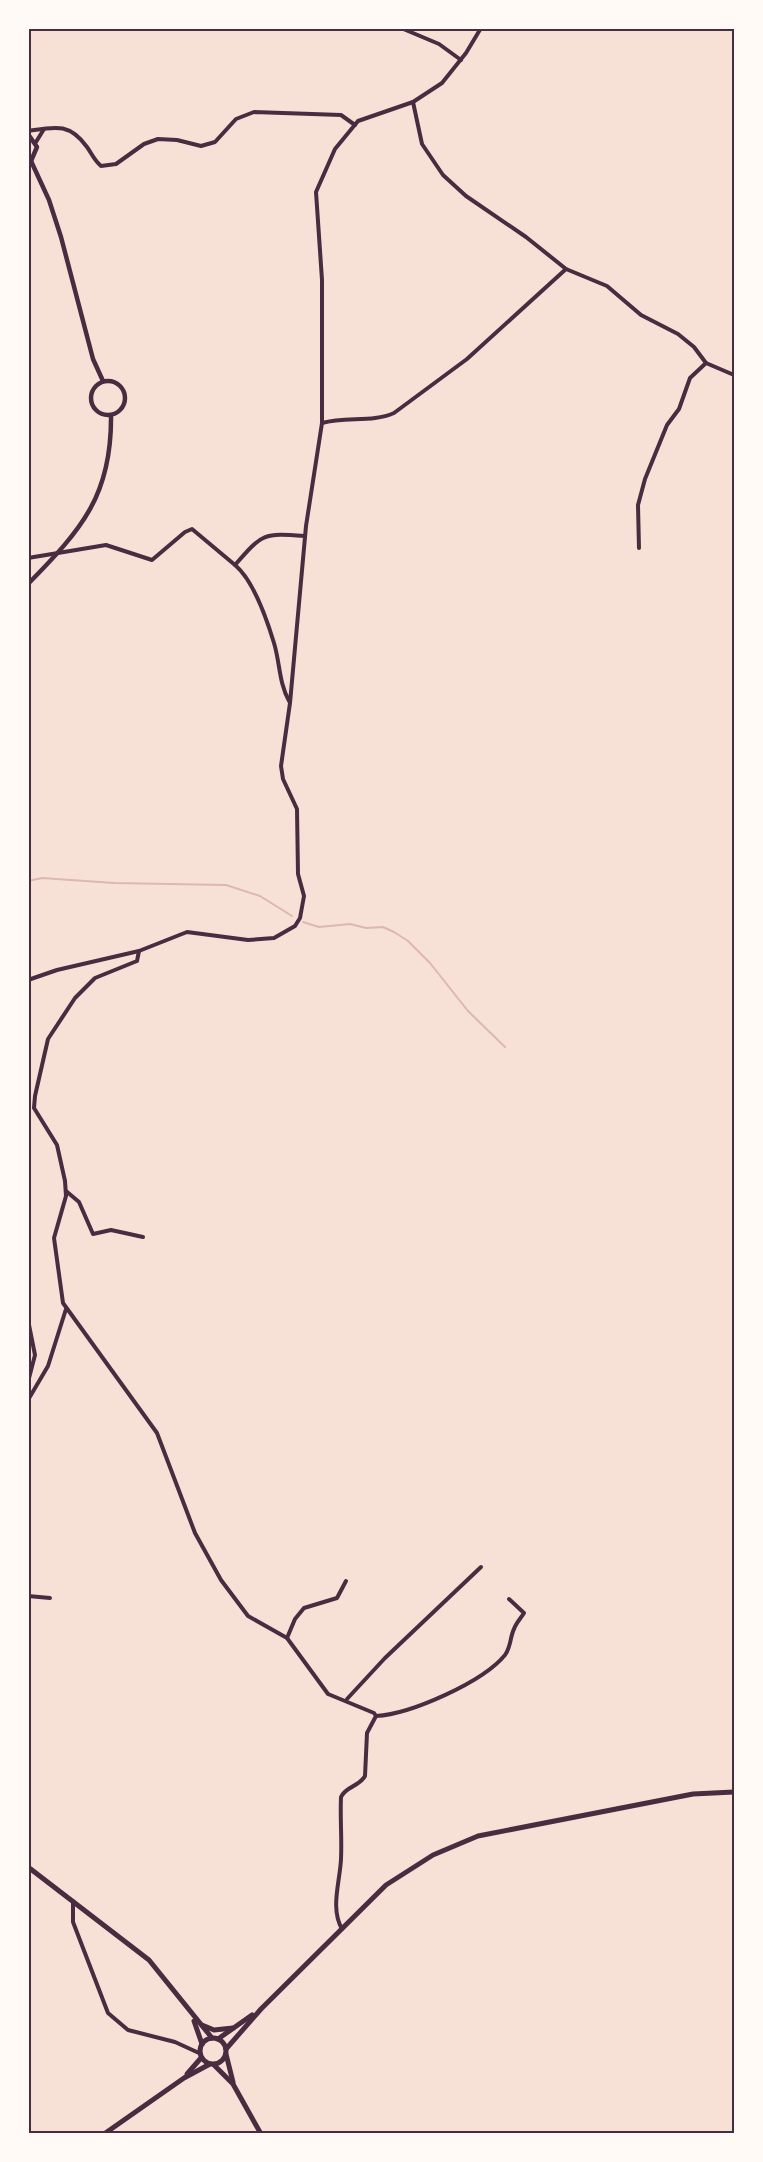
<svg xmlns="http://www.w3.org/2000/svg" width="763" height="2162" viewBox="0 0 763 2162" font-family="'Public Sans',sans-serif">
	<rect width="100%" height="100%" fill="#f7e1d7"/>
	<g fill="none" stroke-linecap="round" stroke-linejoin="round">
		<g stroke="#dcb8b0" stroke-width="2">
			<polyline points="28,881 42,878 114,883 226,885 260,896 292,916"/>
			<polyline points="303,922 319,927 350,924 366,928 383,927 394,932 408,941 430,963 468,1011 505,1047"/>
		</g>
		<g stroke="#4a2c40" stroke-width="4">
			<polyline points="401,28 439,44 461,60"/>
			<polyline points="413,102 422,144 443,175 466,196 526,237 566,269 607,286 641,315 678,334 694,347 706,363 734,375"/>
			<path d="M 28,131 C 54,127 69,122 87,147 C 92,154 94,160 101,166 L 116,164 L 144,144 L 158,139 L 177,140 L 201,146 L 215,142 L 236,119 L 254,112 L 341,115 L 355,125"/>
			<polyline points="36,142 44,129"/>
			<path d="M 322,423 C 346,416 372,423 394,413 L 467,359 L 566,269"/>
			<polyline points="639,548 638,505 645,479 667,425 679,409 690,378 706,363"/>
			<path d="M 28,558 L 106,545 L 152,560 L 185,532 L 192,529 L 235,565 C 263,533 263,533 305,536"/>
			<path d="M 235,565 C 253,580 267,620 274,643 C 280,663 279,683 289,701"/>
			<path d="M 139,951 L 137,961 L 95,978 L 75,998 L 48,1039 L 35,1096 L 34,1108 L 57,1145 L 65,1181 L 66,1196 L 54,1238 L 63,1303 L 157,1433 L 195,1533 L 221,1580 L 248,1616 L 287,1638 L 328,1694 L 374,1713 L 376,1716 L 367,1733 L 365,1776 C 359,1787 346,1786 341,1797 C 340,1818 342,1838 341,1859 C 340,1882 330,1908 342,1929"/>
			<polyline points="28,980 57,970 139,951 187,932 248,940 274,938 295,926 300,918 304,896 298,874 297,809 283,779 281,766 290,703 306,526 322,423 322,280 316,192 335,149 358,121 413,102 442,83 466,53 481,28"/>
			<polyline points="66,1191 79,1202 93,1234 111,1230 143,1237"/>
			<polyline points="28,1320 35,1355 28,1382"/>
			<polyline points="28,1400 48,1366 66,1309"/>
			<polyline points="28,1596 50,1598"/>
			<polyline points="287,1638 295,1619 304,1608 337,1598 346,1581"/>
			<polyline points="347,1699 385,1658 481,1567"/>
			<path d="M 376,1716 C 411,1714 483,1682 505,1655 C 511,1647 510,1637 514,1629 C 516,1623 521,1618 524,1613 L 509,1599"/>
			<polyline points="73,1901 73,1922 108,2013 128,2030 175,2042 199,2053"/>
		</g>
		<g stroke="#4a2c40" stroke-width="4.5">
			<polyline points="28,134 37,147 31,161"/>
			<polyline points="31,161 49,200 61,237 93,359 103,381"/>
			<circle cx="108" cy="398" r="17"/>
			<path d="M 28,584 C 82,529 112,495 111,415"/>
		</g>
		<g stroke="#4a2c40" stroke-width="5">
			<polyline points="28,1867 149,1960 212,2038"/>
			<polyline points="194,2021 202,2044"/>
			<polyline points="202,2025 214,2030 233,2028"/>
			<circle cx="213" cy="2051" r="13"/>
			<polyline points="218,2039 252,2015"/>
			<polyline points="226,2049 261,2009 386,1885 433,1855 478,1836 693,1794 734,1792"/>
			<polyline points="226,2054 233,2082"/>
			<polyline points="214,2065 233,2084 261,2134"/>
			<polyline points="187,2074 201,2058"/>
			<polyline points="104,2134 184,2078 210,2064"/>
		</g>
	</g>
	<rect width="763" height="2162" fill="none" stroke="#fffaf5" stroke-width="60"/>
	<rect x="30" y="30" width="703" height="2102" fill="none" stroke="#4a2c40" stroke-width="2"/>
</svg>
